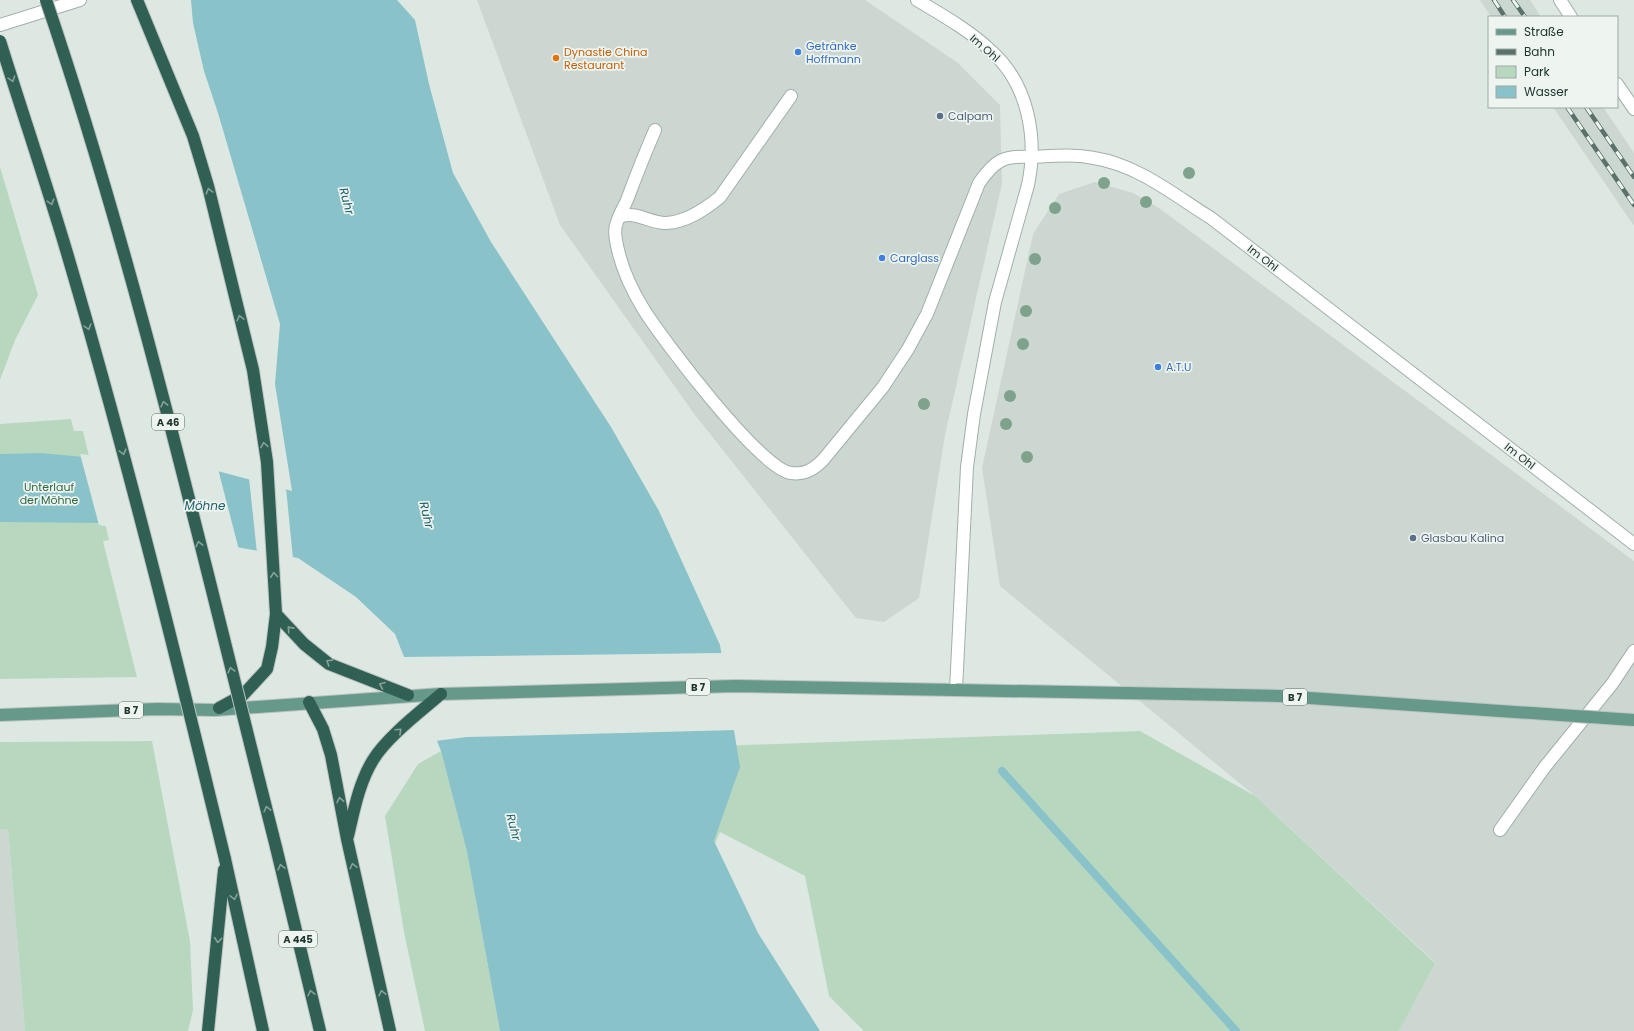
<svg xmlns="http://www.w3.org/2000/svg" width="1634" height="1031" viewBox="0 0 1634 1031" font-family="Poppins,sans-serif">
	<rect width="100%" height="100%" fill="#dee8e3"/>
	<g fill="#ccd7d2">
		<polygon points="477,0 865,0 958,63 1000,105 1002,184 945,435 919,598 884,622 856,618 695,415 560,225"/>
		<polygon points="1480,0 1530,0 1541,17 1491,17"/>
		<polygon points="1553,107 1603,107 1634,153 1634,226"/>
		<polygon points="1095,182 1133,193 1159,208 1634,561 1634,1031 1399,1031 1435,962 1255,796 1000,586 982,468 1033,234 1059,194"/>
		<polygon points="8,829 25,1031 0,1031 0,830"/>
	</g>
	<g fill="#b8d7bf">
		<polygon points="0,167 38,295 15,340 0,380"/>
		<polygon points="71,419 74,431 83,431 109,540 103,541 137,677 0,679 0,424"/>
		<polygon points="1140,731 1255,796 1435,963 1399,1031 864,1031 829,996 805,876 720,832 689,904 547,752"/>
		<polygon points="152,741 190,941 193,1010 188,1031 25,1031 8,829 0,830 0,742"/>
		<polygon points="441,751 467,852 500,1031 425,1031 404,932 385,816 418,764"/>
	</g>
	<polygon fill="#8ac2c9" points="191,0 397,0 415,20 429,84 453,173 491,242 611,427 659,511 720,645 740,767 714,841 758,933 820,1031 500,1031 467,852 441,751 395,634 356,597 298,558 99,523 0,522 0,454 41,453 210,469 292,491 275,384 280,324 218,113 204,71 193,23"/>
	<g fill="#dee8e3">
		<polygon points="80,454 218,469 239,550 99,525"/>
		<polygon points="249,478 286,488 293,559 257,553"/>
		<polygon points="723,653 736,730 467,737 435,741 402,657"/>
	</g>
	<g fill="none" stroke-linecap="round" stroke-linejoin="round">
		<polyline stroke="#8ac2c9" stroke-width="8" points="1002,771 1236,1031"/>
		<defs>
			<g id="lane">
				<path d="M 655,130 C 645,153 636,176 627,200 C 624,207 619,215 617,222 C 615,227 615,235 616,240 C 620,265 631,289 644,310 C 663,340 760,469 791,473 C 805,475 814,469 823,460 L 883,387 L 908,349 L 927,314 L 979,183 C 995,160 1004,155 1032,157"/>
				<path d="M 620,217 C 634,210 650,223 665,223 C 685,223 704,210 720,197 L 791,96"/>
				<polyline points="1500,830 1544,768 1612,684 1634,651"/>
			</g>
			<g id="street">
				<path d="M 917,0 C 942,15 969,30 990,50 C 1028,83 1038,137 1028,185 L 995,302 L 974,414 L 967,467 L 956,690"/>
				<polyline points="1560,0 1571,17"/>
				<polyline points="0,25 80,0"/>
				<polyline points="1617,84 1634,109"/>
				<path d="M 1032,157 C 1053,156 1073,154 1094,158 C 1138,165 1174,195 1211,218 L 1634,544"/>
			</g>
			<polyline id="primary" points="0,715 157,709 215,710 441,694 736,686 956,690"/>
			<g id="highway">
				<polyline points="137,0 193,136 208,186 253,370 267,462 276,614 272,647 267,669 243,695 219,708"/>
				<polyline points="276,614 304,644 329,664 408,695"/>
				<polyline points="309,702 323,729 331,755 347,839 390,1031"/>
				<path d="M 348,836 C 354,810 359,783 373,760 C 387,737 420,712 441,694"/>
				<polyline points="276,847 320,1031"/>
				<polyline points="225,859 263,1031"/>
				<polyline points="208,1031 224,870"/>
			</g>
		</defs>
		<use href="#lane" stroke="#a2afa9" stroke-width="14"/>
		<use href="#street" stroke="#a2afa9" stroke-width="14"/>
		<use href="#primary" stroke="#bcc3c1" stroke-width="14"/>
		<use href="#highway" stroke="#bcc3c1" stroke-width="14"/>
		<use href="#lane" stroke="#fff" stroke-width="12"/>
		<use href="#street" stroke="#fff" stroke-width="12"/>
		<use href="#primary" stroke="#66998a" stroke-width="12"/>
		<use href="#highway" stroke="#305f53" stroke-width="12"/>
		<defs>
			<g id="rail">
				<polyline points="1494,0 1505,17"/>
				<polyline points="1513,0 1525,17"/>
				<polyline points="1567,107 1634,205"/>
				<polyline points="1586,107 1634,177"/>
			</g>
		</defs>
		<use href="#rail" stroke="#5b726a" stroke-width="4.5"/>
		<use href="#rail" stroke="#eef5f1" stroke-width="3" stroke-dasharray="9" stroke-linecap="butt"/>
		<defs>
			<polyline id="primary-bridge" points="956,690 1280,696 1634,720"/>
			<g id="highway-bridge">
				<path d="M 46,0 C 140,277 204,564 276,847"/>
				<path d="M 0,41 C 22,112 46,182 67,253 C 126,453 176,656 225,859"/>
			</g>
		</defs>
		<use href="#primary-bridge" stroke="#bcc3c1" stroke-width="14" stroke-linecap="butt"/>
		<use href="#highway-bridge" stroke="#bcc3c1" stroke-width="14" stroke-linecap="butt"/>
		<use href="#primary-bridge" stroke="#66998a" stroke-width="12"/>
		<use href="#highway-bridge" stroke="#305f53" stroke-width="12"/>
	</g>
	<g fill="#7ea28b">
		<circle cx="1189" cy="173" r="6"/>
		<circle cx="1104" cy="183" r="6"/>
		<circle cx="1146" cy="202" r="6"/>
		<circle cx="1055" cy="208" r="6"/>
		<circle cx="1035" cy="259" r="6"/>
		<circle cx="1026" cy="311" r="6"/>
		<circle cx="1023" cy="344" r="6"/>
		<circle cx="1010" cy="396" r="6"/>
		<circle cx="924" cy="404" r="6"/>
		<circle cx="1006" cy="424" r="6"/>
		<circle cx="1027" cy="457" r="6"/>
	</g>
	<defs><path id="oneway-chevron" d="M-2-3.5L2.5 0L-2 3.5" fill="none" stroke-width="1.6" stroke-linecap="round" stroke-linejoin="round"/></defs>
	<g stroke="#86a29a">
		<use href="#oneway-chevron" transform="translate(12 79) rotate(72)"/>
		<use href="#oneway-chevron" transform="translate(209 191) rotate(-105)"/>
		<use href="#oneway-chevron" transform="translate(51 202) rotate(72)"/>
		<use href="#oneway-chevron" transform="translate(240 318) rotate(-104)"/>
		<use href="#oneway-chevron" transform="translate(88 327) rotate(74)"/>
		<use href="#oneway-chevron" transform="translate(164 404) rotate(-104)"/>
		<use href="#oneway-chevron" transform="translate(264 445) rotate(-99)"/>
		<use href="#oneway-chevron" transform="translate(123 452) rotate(75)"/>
		<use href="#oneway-chevron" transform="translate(199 544) rotate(-104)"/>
		<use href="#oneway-chevron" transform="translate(274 575) rotate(-94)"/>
		<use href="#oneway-chevron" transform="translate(290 629) rotate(-132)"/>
		<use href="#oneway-chevron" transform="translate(329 662) rotate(-148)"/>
		<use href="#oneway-chevron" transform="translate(231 670) rotate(-104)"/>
		<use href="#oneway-chevron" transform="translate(382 685) rotate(-158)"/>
		<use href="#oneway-chevron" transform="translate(399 731) rotate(-43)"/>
		<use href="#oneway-chevron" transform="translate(340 800) rotate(-101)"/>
		<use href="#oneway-chevron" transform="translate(267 809) rotate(-104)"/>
		<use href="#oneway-chevron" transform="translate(353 866) rotate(-103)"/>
		<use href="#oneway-chevron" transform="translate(281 867) rotate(-103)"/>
		<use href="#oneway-chevron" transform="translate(234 897) rotate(78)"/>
		<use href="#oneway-chevron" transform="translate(218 940) rotate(95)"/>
		<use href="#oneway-chevron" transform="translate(311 993) rotate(-103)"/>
		<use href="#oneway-chevron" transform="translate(382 993) rotate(-103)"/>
	</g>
	<g fill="#3f7fe0" stroke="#eef5f1" stroke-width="1.5">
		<circle cx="798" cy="52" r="4"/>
		<circle cx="882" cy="258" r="4"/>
		<circle cx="1158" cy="367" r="4"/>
	</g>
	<circle fill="#e8710a" stroke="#eef5f1" stroke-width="1.5" cx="556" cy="58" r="4"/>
	<g fill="#5c6f8a" stroke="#eef5f1" stroke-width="1.5">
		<circle cx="940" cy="116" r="4"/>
		<circle cx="1413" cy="538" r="4"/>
	</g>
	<g text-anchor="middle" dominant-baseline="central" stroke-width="3.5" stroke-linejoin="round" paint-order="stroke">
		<g fill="#eef5f1" stroke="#5e6f69" stroke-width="1">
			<rect x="152" y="414" width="32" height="16" rx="3"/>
			<rect x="686" y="679" width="24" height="16" rx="3"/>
			<rect x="1283" y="689" width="24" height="16" rx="3"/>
			<rect x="119" y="702" width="24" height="16" rx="3"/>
			<rect x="279" y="931" width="38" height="16" rx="3"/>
		</g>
		<g font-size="10" font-weight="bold" fill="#21362f">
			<text x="168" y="422">A 46</text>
			<text x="698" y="687">B 7</text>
			<text x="1295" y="697">B 7</text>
			<text x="131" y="710">B 7</text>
			<text x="298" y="939">A 445</text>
		</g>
		<g font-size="11" fill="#366cbe" stroke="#eef5f1" text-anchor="start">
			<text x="806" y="46">Getränke<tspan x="806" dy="13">Hoffmann</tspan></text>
			<text x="890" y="258">Carglass</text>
			<text x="1166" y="367">A.T.U</text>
		</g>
		<g font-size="11" fill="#21362f" stroke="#eef5f1">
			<text transform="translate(985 48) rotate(41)">Im Ohl</text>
			<text transform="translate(1263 258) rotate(38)">Im Ohl</text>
			<text transform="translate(1520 456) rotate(38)">Im Ohl</text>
		</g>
		<g font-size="11" fill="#c56008" stroke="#eef5f1" text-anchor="start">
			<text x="564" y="52">Dynastie China<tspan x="564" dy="13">Restaurant</tspan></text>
		</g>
		<g font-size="11" fill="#4e5e75" stroke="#eef5f1" text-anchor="start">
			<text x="948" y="116">Calpam</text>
			<text x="1421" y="538">Glasbau Kalina</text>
		</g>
		<g font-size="11" fill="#306843" stroke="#eef5f1">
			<text x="49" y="487">Unterlauf<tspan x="49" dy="13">der Möhne</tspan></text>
		</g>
		<g font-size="12" font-style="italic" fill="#22626b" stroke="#eef5f1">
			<text transform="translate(347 201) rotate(75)">Ruhr</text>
			<text x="205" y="505">Möhne</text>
			<text transform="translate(427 515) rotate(77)">Ruhr</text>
			<text transform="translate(514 827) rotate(76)">Ruhr</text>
		</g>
	</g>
	<rect x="1488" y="16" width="130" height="92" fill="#eef5f1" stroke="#9ca9a3"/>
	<rect x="1496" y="29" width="20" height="6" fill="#66998a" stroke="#9ca9a3"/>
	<text x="1524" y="36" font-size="12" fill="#21362f">Straße</text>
	<rect x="1496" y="49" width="20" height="6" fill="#5b726a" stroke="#9ca9a3"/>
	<text x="1524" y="56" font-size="12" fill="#21362f">Bahn</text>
	<rect x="1496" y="66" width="20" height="12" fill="#b8d7bf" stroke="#9ca9a3"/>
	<text x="1524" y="76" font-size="12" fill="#21362f">Park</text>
	<rect x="1496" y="86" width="20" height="12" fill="#8ac2c9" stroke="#9ca9a3"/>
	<text x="1524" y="96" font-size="12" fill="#21362f">Wasser</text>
</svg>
